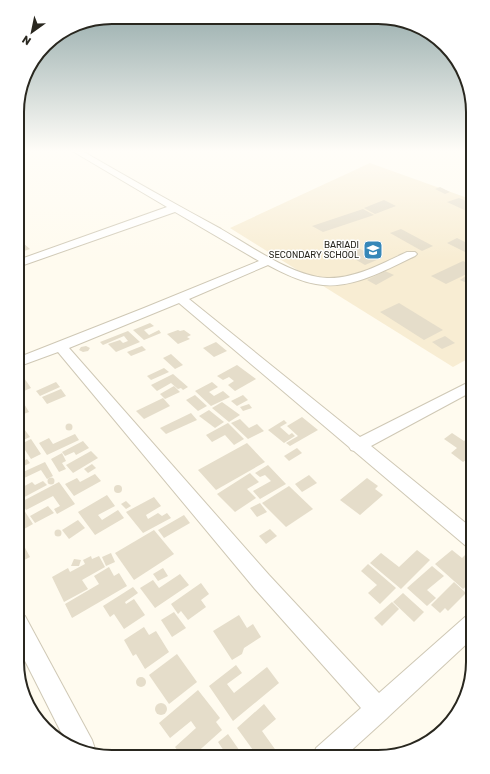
<svg xmlns="http://www.w3.org/2000/svg" width="490" height="774" viewBox="0 0 490 774" font-family="Rubik,sans-serif">
	<rect width="100%" height="100%" fill="#fffbef"/>
	<polygon fill="#f8edd3" points="370,163 473,200 473,356 453,367 230,228"/>
	<g fill="#e5ddca">
		<polygon points="440,187 450,192 445,194 435,189"/>
		<polygon points="459,198 473,204 473,214 447,202"/>
		<polygon points="384,200 396,206 375,214 364,208"/>
		<polygon points="363,209 374,215 323,232 312,226"/>
		<polygon points="401,229 433,246 422,251 390,233"/>
		<polygon points="457,238 473,246 473,256 447,243"/>
		<polygon points="347,242 379,259 365,265 334,247"/>
		<polygon points="23,243 30,249 24,251 21,248 18,249 18,245"/>
		<polygon points="463,261 473,266 473,271 446,284 431,276"/>
		<polygon points="385,271 394,275 376,285 367,280"/>
		<polygon points="467,275 473,280 467,283 460,280"/>
		<polygon points="399,303 443,330 424,340 380,312"/>
		<polygon points="150,323 154,326 144,330 149,335 159,330 161,333 144,340 133,330"/>
		<polygon points="178,330 180,331 184,330 191,335 187,337 190,339 178,344 167,334"/>
		<polygon points="128,331 140,342 116,352 108,344 120,340 123,343 128,341 124,336 103,345 100,342"/>
		<polygon points="445,336 455,343 442,349 432,342"/>
		<polygon points="216,342 227,351 214,357 203,348"/>
		<polygon points="86,346 90,348 88,351 83,352 79,350 81,347"/>
		<polygon points="142,346 146,350 131,356 127,352"/>
		<polygon points="171,354 183,365 175,369 163,358"/>
		<polygon points="237,365 256,379 235,391 228,385 234,381 229,377 223,380 217,376"/>
		<polygon points="164,368 169,372 151,380 147,376"/>
		<polygon points="173,374 188,387 183,390 181,388 178,389 171,383 157,391 151,385"/>
		<polygon points="22,375 31,388 17,394 17,377"/>
		<polygon points="56,382 60,387 40,396 36,391"/>
		<polygon points="212,382 218,387 209,392 214,396 223,391 230,397 211,406 195,391"/>
		<polygon points="174,386 180,392 165,399 160,394"/>
		<polygon points="61,389 66,396 47,404 42,397"/>
		<polygon points="195,395 207,406 198,411 186,400"/>
		<polygon points="243,395 248,400 237,406 231,401"/>
		<polygon points="20,397 29,412 21,415 17,409 17,398"/>
		<polygon points="163,398 170,406 144,419 136,411"/>
		<polygon points="222,402 240,415 229,422 212,408"/>
		<polygon points="249,404 252,408 243,411 240,407"/>
		<polygon points="209,410 224,422 215,428 199,416"/>
		<polygon points="191,413 197,420 166,434 160,428"/>
		<polygon points="302,417 318,430 290,446 286,443 298,436 287,426"/>
		<polygon points="240,419 249,428 257,424 264,431 248,439 231,423"/>
		<polygon points="284,420 287,423 280,427 289,435 292,433 295,436 284,443 268,430"/>
		<polygon points="17,422 19,422 30,437 17,443"/>
		<polygon points="228,423 244,439 234,445 225,435 212,442 206,435"/>
		<circle cx="69" cy="427" r="3.5"/>
		<polygon points="452,433 464,441 470,436 473,438 473,455 463,462 451,453 457,448 444,439"/>
		<polygon points="75,434 79,440 47,455 39,443 49,438 53,444"/>
		<polygon points="31,439 41,454 31,459 25,450 17,453 17,446"/>
		<polygon points="83,441 89,448 76,455 74,452 65,456 62,452"/>
		<polygon points="247,443 265,462 216,490 198,470"/>
		<polygon points="297,448 302,453 289,461 284,456"/>
		<polygon points="91,451 98,458 73,473 66,465"/>
		<polygon points="62,453 66,461 62,463 66,469 59,472 51,459"/>
		<polygon points="27,459 30,463 20,468 17,464"/>
		<polygon points="45,462 53,476 47,479 41,470 22,479 23,482 17,485 17,472 20,471 21,473"/>
		<polygon points="92,464 96,468 88,473 84,469"/>
		<polygon points="268,465 286,484 260,499 253,491 271,481 265,475 260,477 255,473"/>
		<polygon points="250,473 259,482 247,489 256,498 235,512 217,494"/>
		<polygon points="95,474 101,481 74,496 65,484 77,478 80,482"/>
		<polygon points="309,475 317,483 302,492 295,484"/>
		<circle cx="51" cy="481" r="3.5"/>
		<polygon points="367,478 378,486 375,489 383,495 360,515 340,500"/>
		<polygon points="43,481 47,485 17,501 17,490 32,482 35,485"/>
		<polygon points="59,482 75,504 57,514 54,509 60,506 53,496 26,510 21,502"/>
		<circle cx="118" cy="489" r="4"/>
		<polygon points="289,486 313,509 286,527 262,503"/>
		<polygon points="107,495 115,506 98,515 102,520 118,510 124,518 95,535 78,512"/>
		<polygon points="154,497 161,506 146,515 148,519 158,513 162,516 167,513 171,518 143,533 126,512"/>
		<polygon points="126,501 131,506 126,509 121,504"/>
		<polygon points="260,503 267,512 257,517 250,508"/>
		<polygon points="20,504 33,524 17,533 30,557 17,564 17,505"/>
		<polygon points="48,506 54,513 35,523 30,516"/>
		<polygon points="184,515 190,523 164,538 158,530"/>
		<polygon points="78,520 85,528 69,539 62,530"/>
		<polygon points="270,529 277,536 266,544 259,536"/>
		<circle cx="58" cy="533" r="3.5"/>
		<polygon points="154,530 174,554 134,580 115,553"/>
		<polygon points="417,550 430,560 401,589 370,563 381,553 399,567"/>
		<polygon points="452,550 462,558 465,555 473,562 473,580 463,589 435,564"/>
		<polygon points="111,553 115,562 106,566 102,557"/>
		<polygon points="91,556 92,559 99,556 105,567 82,580 88,589 64,602 52,577 68,568 70,572 85,564 83,560"/>
		<polygon points="74,559 81,560 79,566 71,566"/>
		<polygon points="368,564 396,588 380,604 368,593 377,585 361,571"/>
		<polygon points="432,566 444,576 427,590 436,598 427,606 407,588"/>
		<polygon points="109,567 114,576 119,573 127,586 72,618 65,604 99,584 94,576"/>
		<polygon points="163,568 168,576 158,581 153,574"/>
		<polygon points="180,574 189,585 155,608 140,588 153,580 159,588"/>
		<polygon points="454,582 466,593 448,611 445,608 440,613 431,605"/>
		<polygon points="201,583 209,594 201,600 206,607 188,620 181,611 178,614 171,604"/>
		<polygon points="133,587 138,593 125,602 126,604 134,599 145,615 124,629 114,614 110,617 103,606"/>
		<polygon points="403,593 424,612 414,622 393,602"/>
		<polygon points="392,602 399,609 382,626 374,618"/>
		<polygon points="174,612 186,628 172,637 161,620"/>
		<polygon points="239,615 247,628 253,624 261,637 244,648 242,654 232,660 213,631"/>
		<polygon points="144,627 149,635 156,631 169,652 145,669 136,654 133,656 124,640"/>
		<polygon points="177,654 197,682 169,704 149,675"/>
		<polygon points="236,665 242,673 227,684 234,693 267,667 279,683 233,721 209,686"/>
		<circle cx="141" cy="682" r="5"/>
		<polygon points="198,690 220,718 216,722 222,730 193,756 182,756 175,747 196,728 191,721 170,738 159,723"/>
		<circle cx="161" cy="709" r="6"/>
		<polygon points="264,704 276,719 262,731 277,752 272,757 258,757 237,728"/>
		<polygon points="228,734 244,757 228,757 218,742"/>
	</g>
	<g fill="none" stroke-linecap="round" stroke-linejoin="round">
		<defs>
			<g id="street">
				<polygon points="18,152 27,152 26,154 18,156"/>
				<path d="M 74,152 L 84,152 C 129,178 175,204 221,229 C 250,246 294,277 327,278 C 355,279 383,263 407,252 L 415,252 L 417,254 L 415,256 C 385,270 350,291 316,284 C 299,281 283,273 268,265 L 189,299 L 360,437 L 473,380 L 473,391 L 371,446 L 473,529 L 473,548 L 466,546 L 354,451 L 351,450 L 349,447 L 179,303 L 69,348 L 269,575 L 379,693 L 465,617 L 473,614 L 473,638 L 389,716 L 387,718 L 344,757 L 313,757 L 316,748 L 361,708 L 255,589 L 58,352 L 17,367 L 17,358 L 144,308 L 259,261 L 175,212 L 18,267 L 18,260 L 167,207 Z"/>
				<polygon points="17,613 25,616 92,740 95,749 94,754 66,742 17,645"/>
			</g>
		</defs>
		<use href="#street" stroke="#cfc8b5" stroke-width="2"/>
		<use href="#street" fill="#fff" fill-rule="evenodd"/>
	</g>
	<linearGradient id="sky" x2="0" y2="1"><stop stop-color="#93a9a9"/><stop offset="0.58" stop-color="#fffdf8"/><stop offset="1" stop-color="#fffdf8" stop-opacity="0"/></linearGradient>
	<rect width="490" height="260" fill="url(#sky)"/>
	<defs>
		<symbol id="school-square" viewBox="-11 -11 22 22"><rect x="-9" y="-9" width="18" height="18" rx="4" fill="#3687b8" stroke="#fff"/><path d="M0-5L7-2L0 1L-7-2ZM-4 1L0 2.5L4 1V4Q0 6-4 4Z" fill="#fff"/></symbol>
	</defs>
	<g fill-rule="evenodd">
		<use href="#school-square" x="362" y="239" width="22" height="22"/>
	</g>
	<g text-anchor="middle" dominant-baseline="central" stroke-width="3" stroke-linejoin="round" paint-order="stroke">
		<g font-size="9" fill="#29271f" stroke="#fff" text-anchor="end">
			<text x="359" y="245">BARIADI<tspan x="359" dy="10">SECONDARY SCHOOL</tspan></text>
		</g>
	</g>
	<path d="M0 0H490V774H0ZM112 24H378A88 88 0 0 1 466 112V662A88 88 0 0 1 378 750H112A88 88 0 0 1 24 662V112A88 88 0 0 1 112 24Z" fill="#fff" fill-rule="evenodd"/>
	<path fill="none" stroke="#29271f" stroke-width="2" d="M112 24H378A88 88 0 0 1 466 112V662A88 88 0 0 1 378 750H112A88 88 0 0 1 24 662V112A88 88 0 0 1 112 24Z"/>
	<g transform="translate(32 32) rotate(213)" stroke="#ffffff" stroke-width="3" paint-order="stroke">
	<path d="M0-3L7 15L0 10L-7 15Z" fill="#29271f"/>
	<text y="-6" font-size="11" font-weight="bold" text-anchor="middle" fill="#29271f">N</text>
	</g>
</svg>
